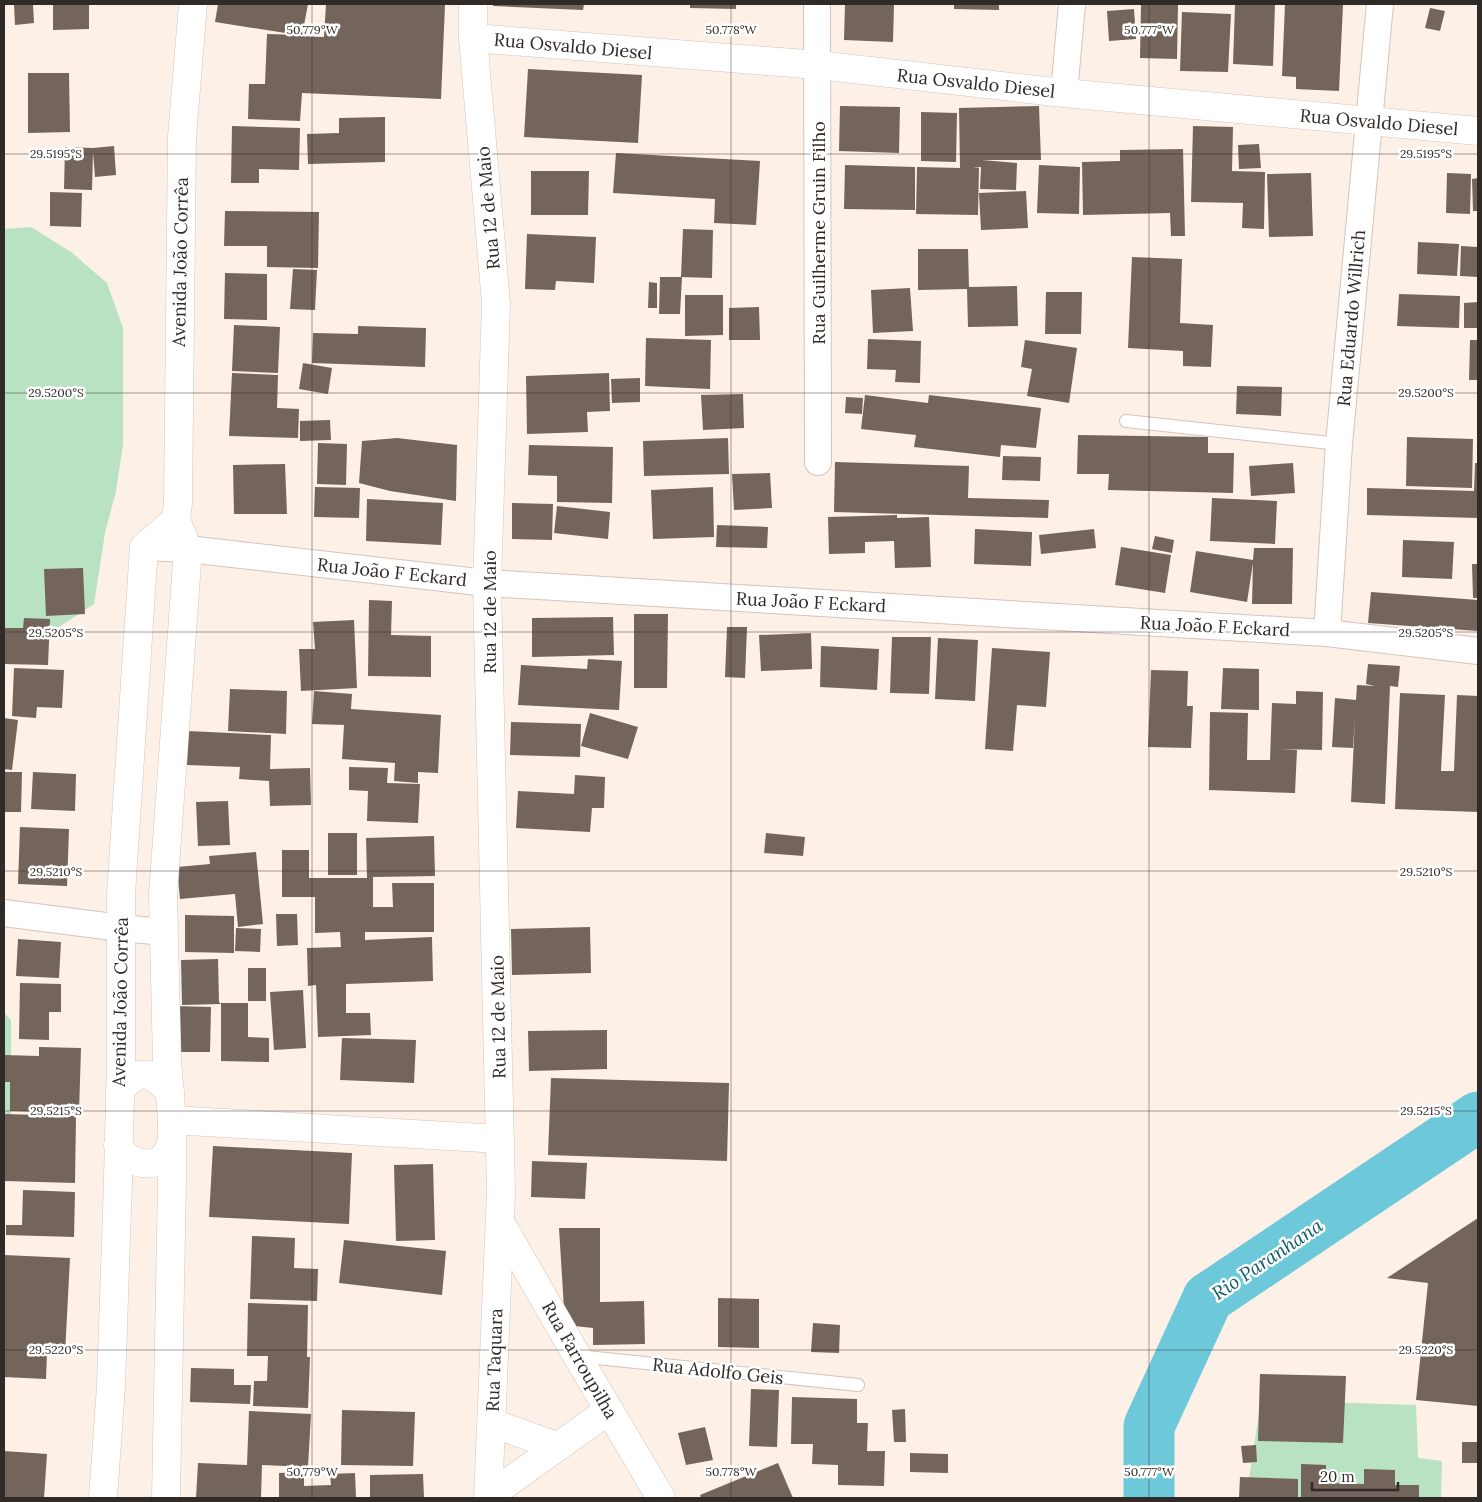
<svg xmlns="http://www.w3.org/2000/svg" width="1482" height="1502" viewBox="0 0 1482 1502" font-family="Lora,serif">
	<rect width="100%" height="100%" fill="#fdf0e7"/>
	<g fill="#b9e2c2">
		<polygon points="31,227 71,252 107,283 123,328 123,444 116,491 105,533 94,604 53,631 4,640 4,229"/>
		<polygon points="4,1013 11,1020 11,1114 4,1125"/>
		<polygon points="1261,1400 1416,1405 1418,1458 1442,1461 1441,1498 1246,1498"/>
	</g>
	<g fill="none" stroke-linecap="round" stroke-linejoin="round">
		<polyline stroke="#6dc8da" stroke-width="51" points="1149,1498 1149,1426 1208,1298 1478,1117"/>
	</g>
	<g fill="#74655c">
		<polygon points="14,4 33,4 34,23 15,25"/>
		<polygon points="53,4 89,4 89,29 53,30"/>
		<polygon points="218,4 308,4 302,36 324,37 326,4 406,4 445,5 441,99 302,93 300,121 248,119 249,84 265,84 267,34 298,35 215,22"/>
		<polygon points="493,4 584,4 583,10 493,6"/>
		<polygon points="690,4 736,4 736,9 690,8"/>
		<polygon points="845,4 894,4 893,42 844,40"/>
		<polygon points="954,4 999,4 999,10 954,9"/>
		<polygon points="1141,4 1178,4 1177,59 1140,58"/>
		<polygon points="1235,4 1275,4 1273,66 1233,64"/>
		<polygon points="1285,4 1343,5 1339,91 1296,89 1296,77 1282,76"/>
		<polygon points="1430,8 1445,11 1440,31 1425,28"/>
		<polygon points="1134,9 1136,39 1109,41 1107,11"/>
		<polygon points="1182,12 1231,14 1228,72 1180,71"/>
		<polygon points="528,69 642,75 638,143 524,137"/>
		<polygon points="28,73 69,73 70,132 28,133"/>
		<polygon points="840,106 900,107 899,153 839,151"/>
		<polygon points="1039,106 1041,160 982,160 1017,163 1016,190 980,189 981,167 973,168 979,168 978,215 916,214 917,167 960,168 959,108"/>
		<polygon points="921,112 957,113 956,162 921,161"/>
		<polygon points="385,117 385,162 308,164 307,134 339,133 339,118"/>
		<polygon points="232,126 300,128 299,170 259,169 259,183 231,183"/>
		<polygon points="1193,126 1233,127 1232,171 1265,172 1264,229 1242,228 1243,203 1191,202"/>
		<polygon points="1259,144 1261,168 1239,169 1238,145"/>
		<polygon points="114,146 116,175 95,177 93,152 92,190 64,189 65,147 93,148"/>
		<polygon points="1183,149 1185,236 1171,236 1170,213 1083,215 1082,162 1120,161 1120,150"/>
		<polygon points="616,153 760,161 756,225 714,223 715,199 613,193"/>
		<polygon points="845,165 915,167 915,210 844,209"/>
		<polygon points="1039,165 1080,167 1079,214 1037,213"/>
		<polygon points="531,171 589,171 588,215 531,215"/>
		<polygon points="1311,173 1313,236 1269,237 1267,174"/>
		<polygon points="1447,173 1471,174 1470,214 1446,213"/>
		<polygon points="1478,178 1478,211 1473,211 1472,179"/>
		<polygon points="1026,191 1028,228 981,230 979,193"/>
		<polygon points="50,192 82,193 81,227 50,226"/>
		<polygon points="225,211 319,212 318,268 267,267 267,246 224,246"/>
		<polygon points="683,229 713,230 712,278 681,277"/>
		<polygon points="527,234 596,237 594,283 556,281 555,290 525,289"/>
		<polygon points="1418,242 1459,244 1457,276 1417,274"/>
		<polygon points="1461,246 1478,247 1478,277 1460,276"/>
		<polygon points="918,249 968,249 969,287 1017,286 1018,326 968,327 967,289 918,290"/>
		<polygon points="1132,257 1182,259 1180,323 1213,325 1211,367 1183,366 1183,351 1128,348"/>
		<polygon points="293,269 317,270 315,310 290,309"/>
		<polygon points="225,273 267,274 267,320 224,319"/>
		<polygon points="660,277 682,277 680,314 659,314"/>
		<polygon points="649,282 657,283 657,308 648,308"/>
		<polygon points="910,288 913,331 873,333 871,290"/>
		<polygon points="1046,292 1082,292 1081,334 1045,334"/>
		<polygon points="1399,294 1460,296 1459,328 1397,326"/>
		<polygon points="685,295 723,295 723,335 685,336"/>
		<polygon points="1478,302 1478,328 1464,328 1464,303"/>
		<polygon points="759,307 760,340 729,340 729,308"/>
		<polygon points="234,325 280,327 278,373 232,371"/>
		<polygon points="358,326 426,328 425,367 312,363 313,333 358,334"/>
		<polygon points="646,338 711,340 710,389 645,386"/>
		<polygon points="868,339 921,341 920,383 895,382 896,370 867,369"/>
		<polygon points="1025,340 1077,348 1069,403 1027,396 1032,369 1021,367"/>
		<polygon points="1470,340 1478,340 1478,380 1469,380"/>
		<polygon points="303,363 332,368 328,394 299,389"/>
		<polygon points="232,373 278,375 277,408 299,409 298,438 229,436"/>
		<polygon points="609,373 610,411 587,412 588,432 527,434 526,376"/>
		<polygon points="640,378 640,402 612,403 611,379"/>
		<polygon points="1237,386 1282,387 1281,416 1236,414"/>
		<polygon points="743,394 744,428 703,430 701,395"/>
		<polygon points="865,395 928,403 929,395 1041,408 1036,448 1001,445 1000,457 914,447 916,435 861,429"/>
		<polygon points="846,397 863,398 862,414 845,413"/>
		<polygon points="330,420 331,440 300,441 300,421"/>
		<polygon points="1078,435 1208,437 1208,453 1234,453 1233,493 1108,490 1109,474 1077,474"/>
		<polygon points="1407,437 1473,439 1472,488 1406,486"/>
		<polygon points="397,438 457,445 456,501 390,491 359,483 362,441"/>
		<polygon points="728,438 729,474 644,476 643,441"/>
		<polygon points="318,443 347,444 346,485 317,484"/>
		<polygon points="529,445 613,447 612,503 557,502 557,476 528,475"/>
		<polygon points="1003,456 1041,457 1040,481 1002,480"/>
		<polygon points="835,462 969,466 968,498 1049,500 1048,518 834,512"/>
		<polygon points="1293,463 1295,493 1251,496 1249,466"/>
		<polygon points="1475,463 1478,463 1478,518 1367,515 1367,488 1474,491"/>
		<polygon points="285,464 287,514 234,514 233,465"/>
		<polygon points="770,473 772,508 734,510 732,474"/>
		<polygon points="315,487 360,488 359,518 314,517"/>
		<polygon points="713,487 714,537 653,539 651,490"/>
		<polygon points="1212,498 1277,501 1275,544 1210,541"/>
		<polygon points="367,499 443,503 441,545 366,541"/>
		<polygon points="512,503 553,504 552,540 512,539"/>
		<polygon points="557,506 610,512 608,539 554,533"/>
		<polygon points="897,515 897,518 929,517 931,567 895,568 894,541 865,542 865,553 829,554 828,517"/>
		<polygon points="717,525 768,527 767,548 716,547"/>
		<polygon points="975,529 1032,532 1031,566 974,564"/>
		<polygon points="1094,529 1096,548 1041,554 1039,535"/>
		<polygon points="1155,536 1174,540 1172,553 1152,549"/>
		<polygon points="1403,540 1454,542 1452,579 1402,577"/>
		<polygon points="1121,547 1171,555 1165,593 1115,585"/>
		<polygon points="1254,548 1293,548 1292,604 1252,604 1253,563 1247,602 1190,592 1196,551 1253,560"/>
		<polygon points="1472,564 1478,564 1478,598 1473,598"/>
		<polygon points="83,568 85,614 46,616 44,569"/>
		<polygon points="1371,592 1478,600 1478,631 1368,623"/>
		<polygon points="369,600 392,601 391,635 431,636 431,677 368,676"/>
		<polygon points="634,614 668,614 667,688 634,688"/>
		<polygon points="613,617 614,655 532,657 532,618"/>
		<polygon points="24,618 50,619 48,665 4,664 4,628 23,628"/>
		<polygon points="354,620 357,688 301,691 299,649 315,649 313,622"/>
		<polygon points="727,627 747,627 745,678 725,677"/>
		<polygon points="811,633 812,669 761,671 759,635"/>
		<polygon points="892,637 931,637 929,694 890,693"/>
		<polygon points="938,638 978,640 975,701 935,699"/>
		<polygon points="821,646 879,649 877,690 820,687"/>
		<polygon points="992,648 1050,652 1046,707 1017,705 1013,751 985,749"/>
		<polygon points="588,659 622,661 619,710 518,705 521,665 587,669"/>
		<polygon points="1368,664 1400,666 1398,687 1390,686 1385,804 1351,802 1355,717 1353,748 1332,747 1335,698 1356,700 1357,685 1375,686 1366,684"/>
		<polygon points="14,668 64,670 62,708 37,707 36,718 12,716"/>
		<polygon points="1223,668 1259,669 1259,710 1221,709"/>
		<polygon points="1151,670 1188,671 1187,706 1193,706 1191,748 1148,747"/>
		<polygon points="230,689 287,691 286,734 228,731"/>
		<polygon points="314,691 352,694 351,709 441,715 438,773 418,772 418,783 394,781 395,763 342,759 344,725 312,724"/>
		<polygon points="1296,691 1323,692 1322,750 1280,749 1297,750 1295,793 1209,790 1210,712 1248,713 1247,760 1270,760 1272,703 1296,704"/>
		<polygon points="1400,693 1445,695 1441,771 1454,771 1457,695 1478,696 1478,812 1395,809"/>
		<polygon points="590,713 638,727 628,759 581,746"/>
		<polygon points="4,718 18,720 12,770 4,769"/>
		<polygon points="511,722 581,724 580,757 510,755"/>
		<polygon points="188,731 271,735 270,769 310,768 311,805 270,806 269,781 239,779 240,767 187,765"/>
		<polygon points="349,767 388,768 387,783 420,784 418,823 367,821 368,791 349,790"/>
		<polygon points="4,772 22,772 21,812 4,812"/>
		<polygon points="33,772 76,774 75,811 31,809"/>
		<polygon points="575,775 605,777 604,808 592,808 590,832 516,828 518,791 574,794"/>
		<polygon points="228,801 230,845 198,846 196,802"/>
		<polygon points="20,827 69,829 67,886 18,884"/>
		<rect x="328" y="833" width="29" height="42"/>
		<polygon points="766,833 805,837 803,856 764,853"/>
		<polygon points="434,836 435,876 373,877 373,907 393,907 392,883 434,883 434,932 365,932 365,940 432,937 433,981 346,984 346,1013 370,1013 371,1035 318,1037 316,985 308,986 307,948 341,947 340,932 315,933 315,897 282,897 282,850 309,850 309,878 367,878 366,838"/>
		<polygon points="256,852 263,924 238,927 235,894 180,899 177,867 210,864 209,856"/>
		<polygon points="276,914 297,914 298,945 277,946"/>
		<polygon points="185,915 234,916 234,953 185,952"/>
		<polygon points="590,927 591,973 512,975 511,929"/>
		<polygon points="236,928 261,929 260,952 235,951"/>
		<polygon points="18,939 61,942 59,978 16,976"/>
		<polygon points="218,959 219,1002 221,1004 182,1005 181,960"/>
		<rect x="248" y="968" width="18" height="33"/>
		<polygon points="20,983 61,984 61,1012 49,1012 49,1040 19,1039"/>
		<polygon points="303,990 306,1048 274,1050 270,992"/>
		<polygon points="221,1003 248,1003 248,1037 269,1038 269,1062 221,1061"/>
		<polygon points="175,1006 211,1007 210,1052 173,1052"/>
		<polygon points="607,1030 607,1069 529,1071 528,1031"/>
		<polygon points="342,1038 416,1040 414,1083 340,1080"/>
		<polygon points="39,1047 81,1048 79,1113 10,1111 10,1082 4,1082 4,1055 39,1056"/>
		<polygon points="551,1078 729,1083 727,1161 548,1155"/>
		<polygon points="4,1114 76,1116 75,1183 4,1181"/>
		<polygon points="213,1146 352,1153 349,1224 209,1217"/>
		<polygon points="532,1161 587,1163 585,1199 531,1197"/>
		<polygon points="433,1164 435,1240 396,1241 394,1165"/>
		<polygon points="23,1190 75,1192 74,1237 6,1235 6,1225 22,1225"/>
		<polygon points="1478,1218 1478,1406 1416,1400 1428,1283 1387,1278"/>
		<polygon points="559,1228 600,1228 600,1302 644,1301 645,1344 593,1345 593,1328 565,1325"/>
		<polygon points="252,1236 295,1238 294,1268 318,1269 317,1301 250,1299"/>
		<polygon points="344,1240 446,1251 442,1295 339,1283"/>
		<polygon points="4,1255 70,1258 65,1354 47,1353 46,1379 4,1377"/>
		<polygon points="718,1298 759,1299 759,1348 718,1347"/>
		<polygon points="248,1303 308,1305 307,1357 310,1357 308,1408 253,1406 254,1381 267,1381 268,1356 247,1356"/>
		<polygon points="813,1323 840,1325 839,1353 811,1352"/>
		<polygon points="191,1368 234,1369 234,1385 251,1385 250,1404 190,1402"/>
		<polygon points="1260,1374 1346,1376 1343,1443 1258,1441"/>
		<polygon points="751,1389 779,1390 777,1447 749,1446"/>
		<polygon points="792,1397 857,1399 857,1423 868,1423 867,1451 885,1451 884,1486 838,1485 838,1465 812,1464 813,1444 791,1444"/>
		<polygon points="905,1409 906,1442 894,1442 892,1410"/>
		<polygon points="342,1410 415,1412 413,1466 341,1465"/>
		<polygon points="249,1411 311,1414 308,1467 262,1465 261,1498 196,1498 198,1463 247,1465"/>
		<polygon points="705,1427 713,1460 686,1465 678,1433"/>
		<rect x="1462" y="1442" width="16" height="21"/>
		<polygon points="1256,1445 1257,1462 1243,1463 1241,1446"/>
		<polygon points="4,1451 47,1454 44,1498 4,1498"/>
		<polygon points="910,1453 948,1454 948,1473 910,1472"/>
		<polygon points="778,1463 793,1498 701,1498 700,1495"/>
		<polygon points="1301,1464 1326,1465 1326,1483 1364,1484 1364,1469 1395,1470 1395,1485 1419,1485 1419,1498 1301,1498"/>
		<polygon points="304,1472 304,1486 331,1485 330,1474 355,1473 356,1498 279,1498 279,1473"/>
		<polygon points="423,1474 424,1498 370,1498 370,1475"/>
		<polygon points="1240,1477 1298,1479 1298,1498 1239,1498"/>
	</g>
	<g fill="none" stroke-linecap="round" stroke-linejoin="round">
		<defs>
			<g id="lane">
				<polyline points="1126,421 1339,444"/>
				<polyline points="577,1356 858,1385"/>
			</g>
			<g id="street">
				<polyline points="817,4 818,462"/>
				<polyline points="1064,93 1072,4"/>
				<polyline points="144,547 188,549 487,583 1327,633 1478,651"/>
				<polyline points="1327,633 1339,444 1380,4"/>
				<polyline points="4,913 121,928 164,932"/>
			</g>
			<g id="secondary">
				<polyline points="473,4 473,38 496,303 487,583 501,1192 488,1498"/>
				<polyline points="473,38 818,65 1064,93 1478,131"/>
				<path d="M 120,1090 C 140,1067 150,1071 170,1092"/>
				<polyline points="172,1120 500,1139"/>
				<path d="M 118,1145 C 120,1148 123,1152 125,1155 C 134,1164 153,1167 163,1158 C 166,1155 169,1148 171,1144"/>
				<polyline points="500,1222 577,1356 661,1498"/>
				<polyline points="492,1423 556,1446"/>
				<polyline points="489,1496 609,1410"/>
				<polyline points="103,1498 111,1386 118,1180 121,1058 121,894 144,547 176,520"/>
				<polyline points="166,1498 172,1182 172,1120 167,1060 163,895 188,549 176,520 178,503 182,137 193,4"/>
			</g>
		</defs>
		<use href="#lane" stroke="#d5c4ba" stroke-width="14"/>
		<use href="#street" stroke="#d5c4ba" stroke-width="28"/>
		<use href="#secondary" stroke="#d5c4ba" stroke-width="29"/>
		<use href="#lane" stroke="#fff" stroke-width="12"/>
		<use href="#street" stroke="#fff" stroke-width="26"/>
		<use href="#secondary" stroke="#fff" stroke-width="28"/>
	</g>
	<path fill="none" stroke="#312b27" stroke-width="1" stroke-opacity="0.45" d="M 312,4 L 312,1498M 731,4 L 731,1498M 1149,4 L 1149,1498M 4,154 L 1478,154M 4,393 L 1478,393M 4,632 L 1478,632M 4,871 L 1478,871M 4,1111 L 1478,1111M 4,1350 L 1478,1350"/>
	<g text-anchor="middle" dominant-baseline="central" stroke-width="5" stroke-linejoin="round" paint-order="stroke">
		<g font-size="18" fill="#312b27" stroke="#fff">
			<text transform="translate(573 46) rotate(5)">Rua Osvaldo Diesel</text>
			<text transform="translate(976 83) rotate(6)">Rua Osvaldo Diesel</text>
			<text transform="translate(1379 122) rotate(5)">Rua Osvaldo Diesel</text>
			<text transform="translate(488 208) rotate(-95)">Rua 12 de Maio</text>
			<text transform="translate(818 233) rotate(-90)">Rua Guilherme Gruin Filho</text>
			<text transform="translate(180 262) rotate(-89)">Avenida João Corrêa</text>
			<text transform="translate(1351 318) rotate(-85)">Rua Eduardo Willrich</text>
			<text transform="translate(392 572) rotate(6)">Rua João F Eckard</text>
			<text transform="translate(811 602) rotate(3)">Rua João F Eckard</text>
			<text transform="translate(489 612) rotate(-90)">Rua 12 de Maio</text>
			<text transform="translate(1215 626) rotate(3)">Rua João F Eckard</text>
			<text transform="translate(120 1002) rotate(-89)">Avenida João Corrêa</text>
			<text transform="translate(498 1017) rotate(-91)">Rua 12 de Maio</text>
			<text transform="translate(494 1360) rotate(-88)">Rua Taquara</text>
			<text transform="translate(580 1360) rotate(60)">Rua Farroupilha</text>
			<text transform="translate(718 1371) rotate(6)">Rua Adolfo Geis</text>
		</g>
		<g font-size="19" font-style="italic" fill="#085a67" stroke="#fff">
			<text transform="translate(1267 1259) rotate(-34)">Rio Paranhana</text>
		</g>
	</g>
	<g font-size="12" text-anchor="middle" fill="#312b27" stroke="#fff" stroke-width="5" stroke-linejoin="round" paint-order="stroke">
		<text x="312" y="34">50.779°W</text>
		<text x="731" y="34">50.778°W</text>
		<text x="1149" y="34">50.777°W</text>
		<text x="56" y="158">29.5195°S</text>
		<text x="1426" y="158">29.5195°S</text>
		<text x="56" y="397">29.5200°S</text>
		<text x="1426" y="397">29.5200°S</text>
		<text x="56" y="637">29.5205°S</text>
		<text x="1426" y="637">29.5205°S</text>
		<text x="56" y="876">29.5210°S</text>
		<text x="1426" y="876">29.5210°S</text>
		<text x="56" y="1115">29.5215°S</text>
		<text x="1426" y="1115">29.5215°S</text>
		<text x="56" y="1354">29.5220°S</text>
		<text x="1426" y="1354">29.5220°S</text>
		<text x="312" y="1476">50.779°W</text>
		<text x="731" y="1476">50.778°W</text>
		<text x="1149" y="1476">50.777°W</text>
	</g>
	<rect width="1482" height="1502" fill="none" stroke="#312b27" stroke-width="10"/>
	<path d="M1312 1482v8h86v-8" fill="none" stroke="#312b27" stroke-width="2.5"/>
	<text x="1320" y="1482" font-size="15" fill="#312b27" stroke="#ffffff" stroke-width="4" paint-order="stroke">20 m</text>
</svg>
